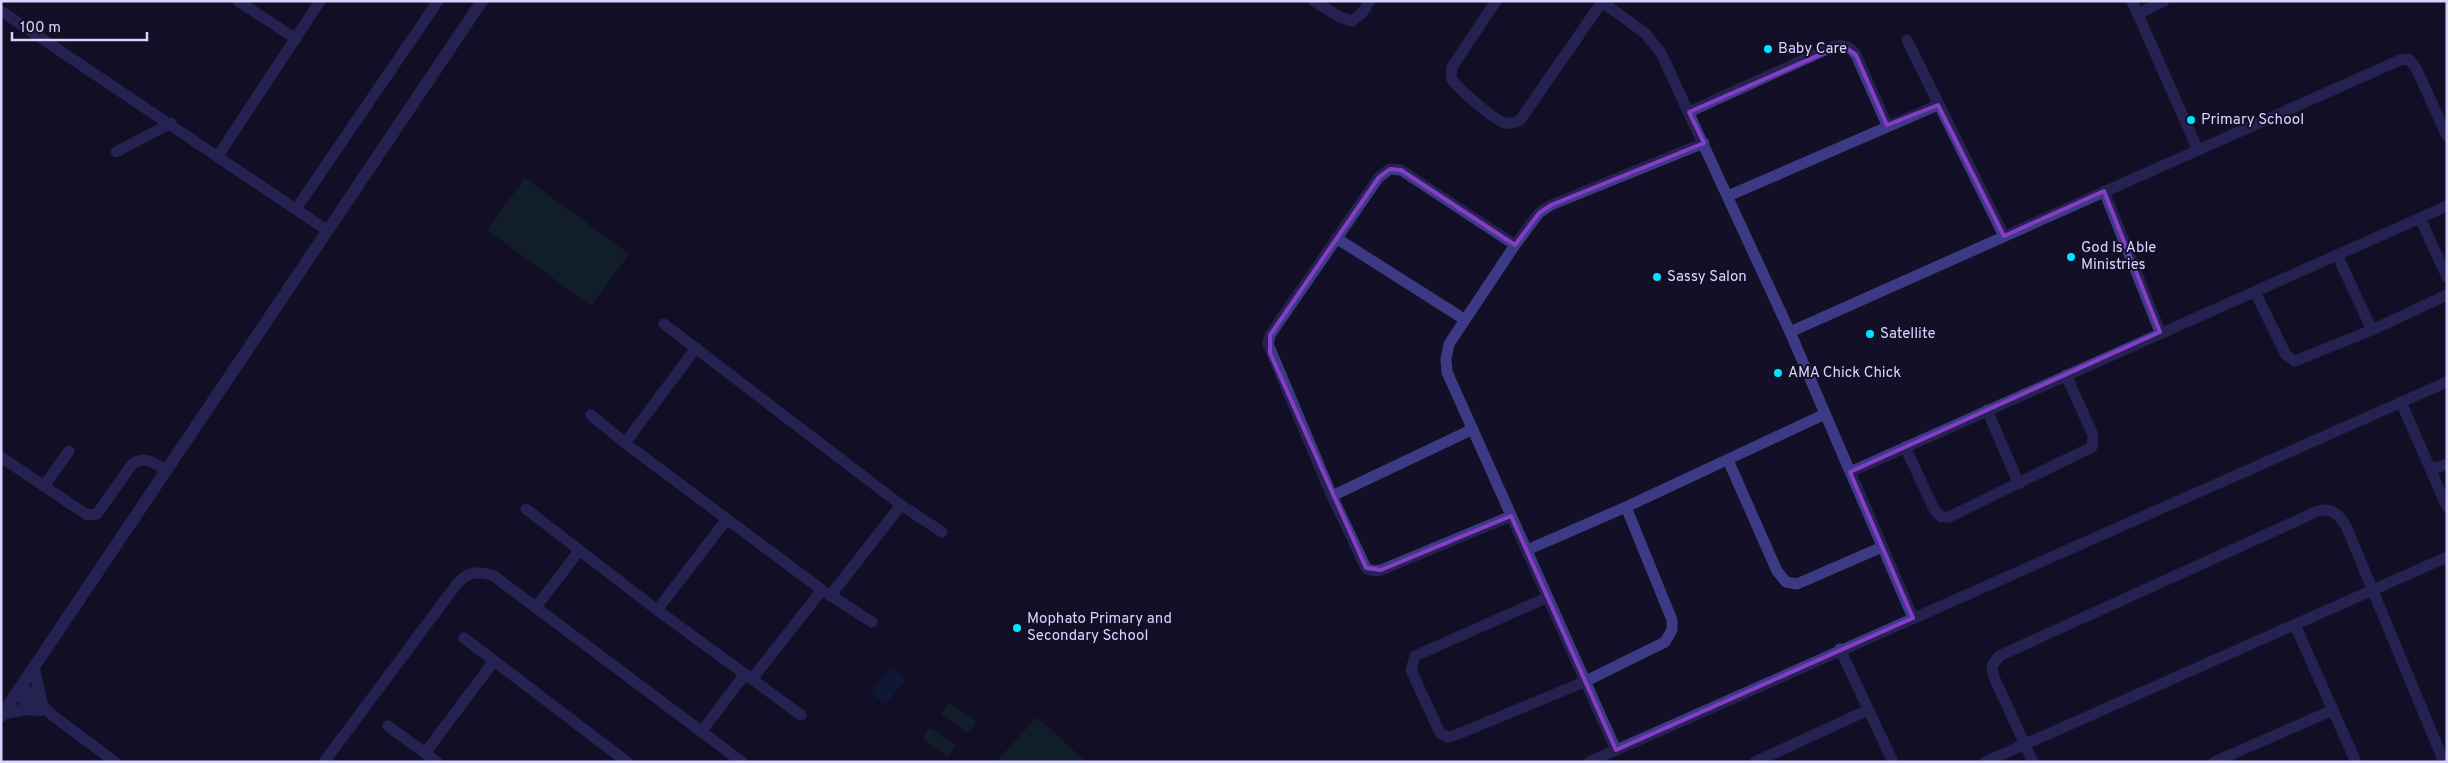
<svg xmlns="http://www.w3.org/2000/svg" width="2448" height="763" viewBox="0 0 2448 763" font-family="Overpass,sans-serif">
	<rect width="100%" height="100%" fill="#130f26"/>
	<g fill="#12302f">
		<polygon points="525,178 629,254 591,306 487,230"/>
		<polygon points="949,702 976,722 967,733 941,714"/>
		<polygon points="1037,717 1086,762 996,762"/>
		<polygon points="930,728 956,746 948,757 922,739"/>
	</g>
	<polygon fill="#0c2248" points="890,667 906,679 886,704 871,693"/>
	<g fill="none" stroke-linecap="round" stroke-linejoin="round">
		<g stroke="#3d3a85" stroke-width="11">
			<polyline points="238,1 296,39"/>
			<polyline points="1314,1 1340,17 1352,21 1362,13 1370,1"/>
			<path d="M 1496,1 L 1452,67 L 1451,78 C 1457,88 1494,120 1505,123 C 1512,124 1515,123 1520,120 L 1602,2"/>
			<polyline points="1601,1 1645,33 1661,53 1790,332 1913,618"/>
			<polyline points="2132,1 2198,150"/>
			<polyline points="1,11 328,231"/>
			<polyline points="2138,14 2164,1"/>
			<polyline points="1907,40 2004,236"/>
			<path d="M 1689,112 L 1834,46 C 1843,44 1851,47 1856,55 L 1887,125"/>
			<polyline points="116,152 171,123"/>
			<polyline points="218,156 320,1"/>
			<polyline points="2104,191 2160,332"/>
			<polyline points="1728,196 1938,105"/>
			<polyline points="296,209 438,1"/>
			<polyline points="2420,218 2447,277"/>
			<polyline points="1336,238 1464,319"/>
			<polyline points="2337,255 2372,330"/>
			<polyline points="2255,292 2286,355 2295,361 2372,330 2447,295"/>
			<polyline points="664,324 901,505 942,532"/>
			<polyline points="1790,332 2400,60 2409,59 2416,68 2447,136"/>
			<polyline points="2401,402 2447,507"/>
			<polyline points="1987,410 2019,484"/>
			<polyline points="591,415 625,443 822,590 872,622"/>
			<polyline points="625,443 696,348"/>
			<polyline points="1905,447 1935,511 1942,517 1949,517 2092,447 2093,435 2066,375"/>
			<path d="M 1,457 L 87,515 L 97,514 L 132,464 C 146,455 155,464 167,471"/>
			<polyline points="1728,460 1777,571 1786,582 1797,584 1882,547"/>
			<polyline points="2431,470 2447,464"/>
			<polyline points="1850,472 2447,206"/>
			<polyline points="44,486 69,451"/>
			<polyline points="1332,496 1473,429"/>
			<polyline points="526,509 657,610 801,715"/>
			<polyline points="1511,516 1381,570 1373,571 1366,568 1332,496 1268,344 1270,335 1379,177 1390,169 1401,170 1515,245"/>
			<polyline points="1527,550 1626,507 1825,414"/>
			<polyline points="830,596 901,505"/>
			<polyline points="1546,598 1415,656 1411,670 1440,733 1448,737 1456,735 1584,682 1665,642 1672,630 1672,620 1626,507"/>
			<polyline points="536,607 579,551"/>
			<polyline points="657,610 727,519"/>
			<polyline points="2295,625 2356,762"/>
			<polyline points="464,638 627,762"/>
			<polyline points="1840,649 1893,762"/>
			<polyline points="752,679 822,590"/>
			<polyline points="22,686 52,715 115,762"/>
			<polyline points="16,695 41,710"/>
			<polyline points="388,726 437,762"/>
			<polyline points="702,731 745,674"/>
			<polyline points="1616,750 1447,372 1446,359 1449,344 1515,245 1539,213 1551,205 1704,143"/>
			<polyline points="425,753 494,661"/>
			<path d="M 324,762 L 456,585 C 467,572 477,570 494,576 L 742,762"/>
			<polyline points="1589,762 2447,382"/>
			<polyline points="1755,762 1868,710"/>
			<polyline points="1985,762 2447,557"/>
			<path d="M 2033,762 L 1993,675 L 1992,666 L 1999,656 L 2318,511 C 2332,507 2339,515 2346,526 L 2444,762"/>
			<polyline points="2214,762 2333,710"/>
		</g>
		<g stroke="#3d3a85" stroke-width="12">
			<polyline points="34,669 42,705"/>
			<polyline points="4,713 28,709 40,710"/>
			<polyline points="1,716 482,1"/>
		</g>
	</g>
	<path d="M0 0H2448V763H0ZM 1842,45 L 1856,55 L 1887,125 L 1938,105 L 2004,236 L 2104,191 L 2160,332 L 1850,472 L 1913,618 L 1616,750 L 1511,516 L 1381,570 L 1366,568 L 1270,353 L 1270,335 L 1379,177 L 1390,169 L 1401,170 L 1515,245 L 1539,213 L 1551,205 L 1704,143 L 1689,112 Z" fill="#130f26" fill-opacity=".55" fill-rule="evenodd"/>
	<path fill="none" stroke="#843dc5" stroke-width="4" stroke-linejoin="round" d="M 1842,45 L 1856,55 L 1887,125 L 1938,105 L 2004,236 L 2104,191 L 2160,332 L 1850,472 L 1913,618 L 1616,750 L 1511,516 L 1381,570 L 1366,568 L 1270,353 L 1270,335 L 1379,177 L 1390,169 L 1401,170 L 1515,245 L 1539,213 L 1551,205 L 1704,143 L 1689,112 Z"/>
	<g fill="#00e5ff" stroke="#130f26" stroke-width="2">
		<circle cx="1768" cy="49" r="5"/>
		<circle cx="2191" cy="120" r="5"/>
		<circle cx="2071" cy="257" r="5"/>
		<circle cx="1657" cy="277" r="5"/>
		<circle cx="1870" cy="334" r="5"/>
		<circle cx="1778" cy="373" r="5"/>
		<circle cx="1017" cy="628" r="5"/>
	</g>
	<g text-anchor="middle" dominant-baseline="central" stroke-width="4" stroke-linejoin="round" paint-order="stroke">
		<g font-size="15" fill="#d9d4ff" stroke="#130f26" text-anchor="start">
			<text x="1778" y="49">Baby Care</text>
			<text x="2201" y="120">Primary School</text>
			<text x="2081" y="248">God Is Able<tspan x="2081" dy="17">Ministries</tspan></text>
			<text x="1667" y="277">Sassy Salon</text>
			<text x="1880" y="334">Satellite</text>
			<text x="1788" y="373">AMA Chick Chick</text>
			<text x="1027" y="619">Mophato Primary and<tspan x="1027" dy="17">Secondary School</tspan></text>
		</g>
	</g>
	<rect width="2448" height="763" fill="none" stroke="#d9d4ff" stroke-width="5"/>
	<path d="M12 32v8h135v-8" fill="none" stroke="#d9d4ff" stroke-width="2.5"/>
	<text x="20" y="32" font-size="15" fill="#d9d4ff" stroke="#130f26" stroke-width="4" paint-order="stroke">100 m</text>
</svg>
